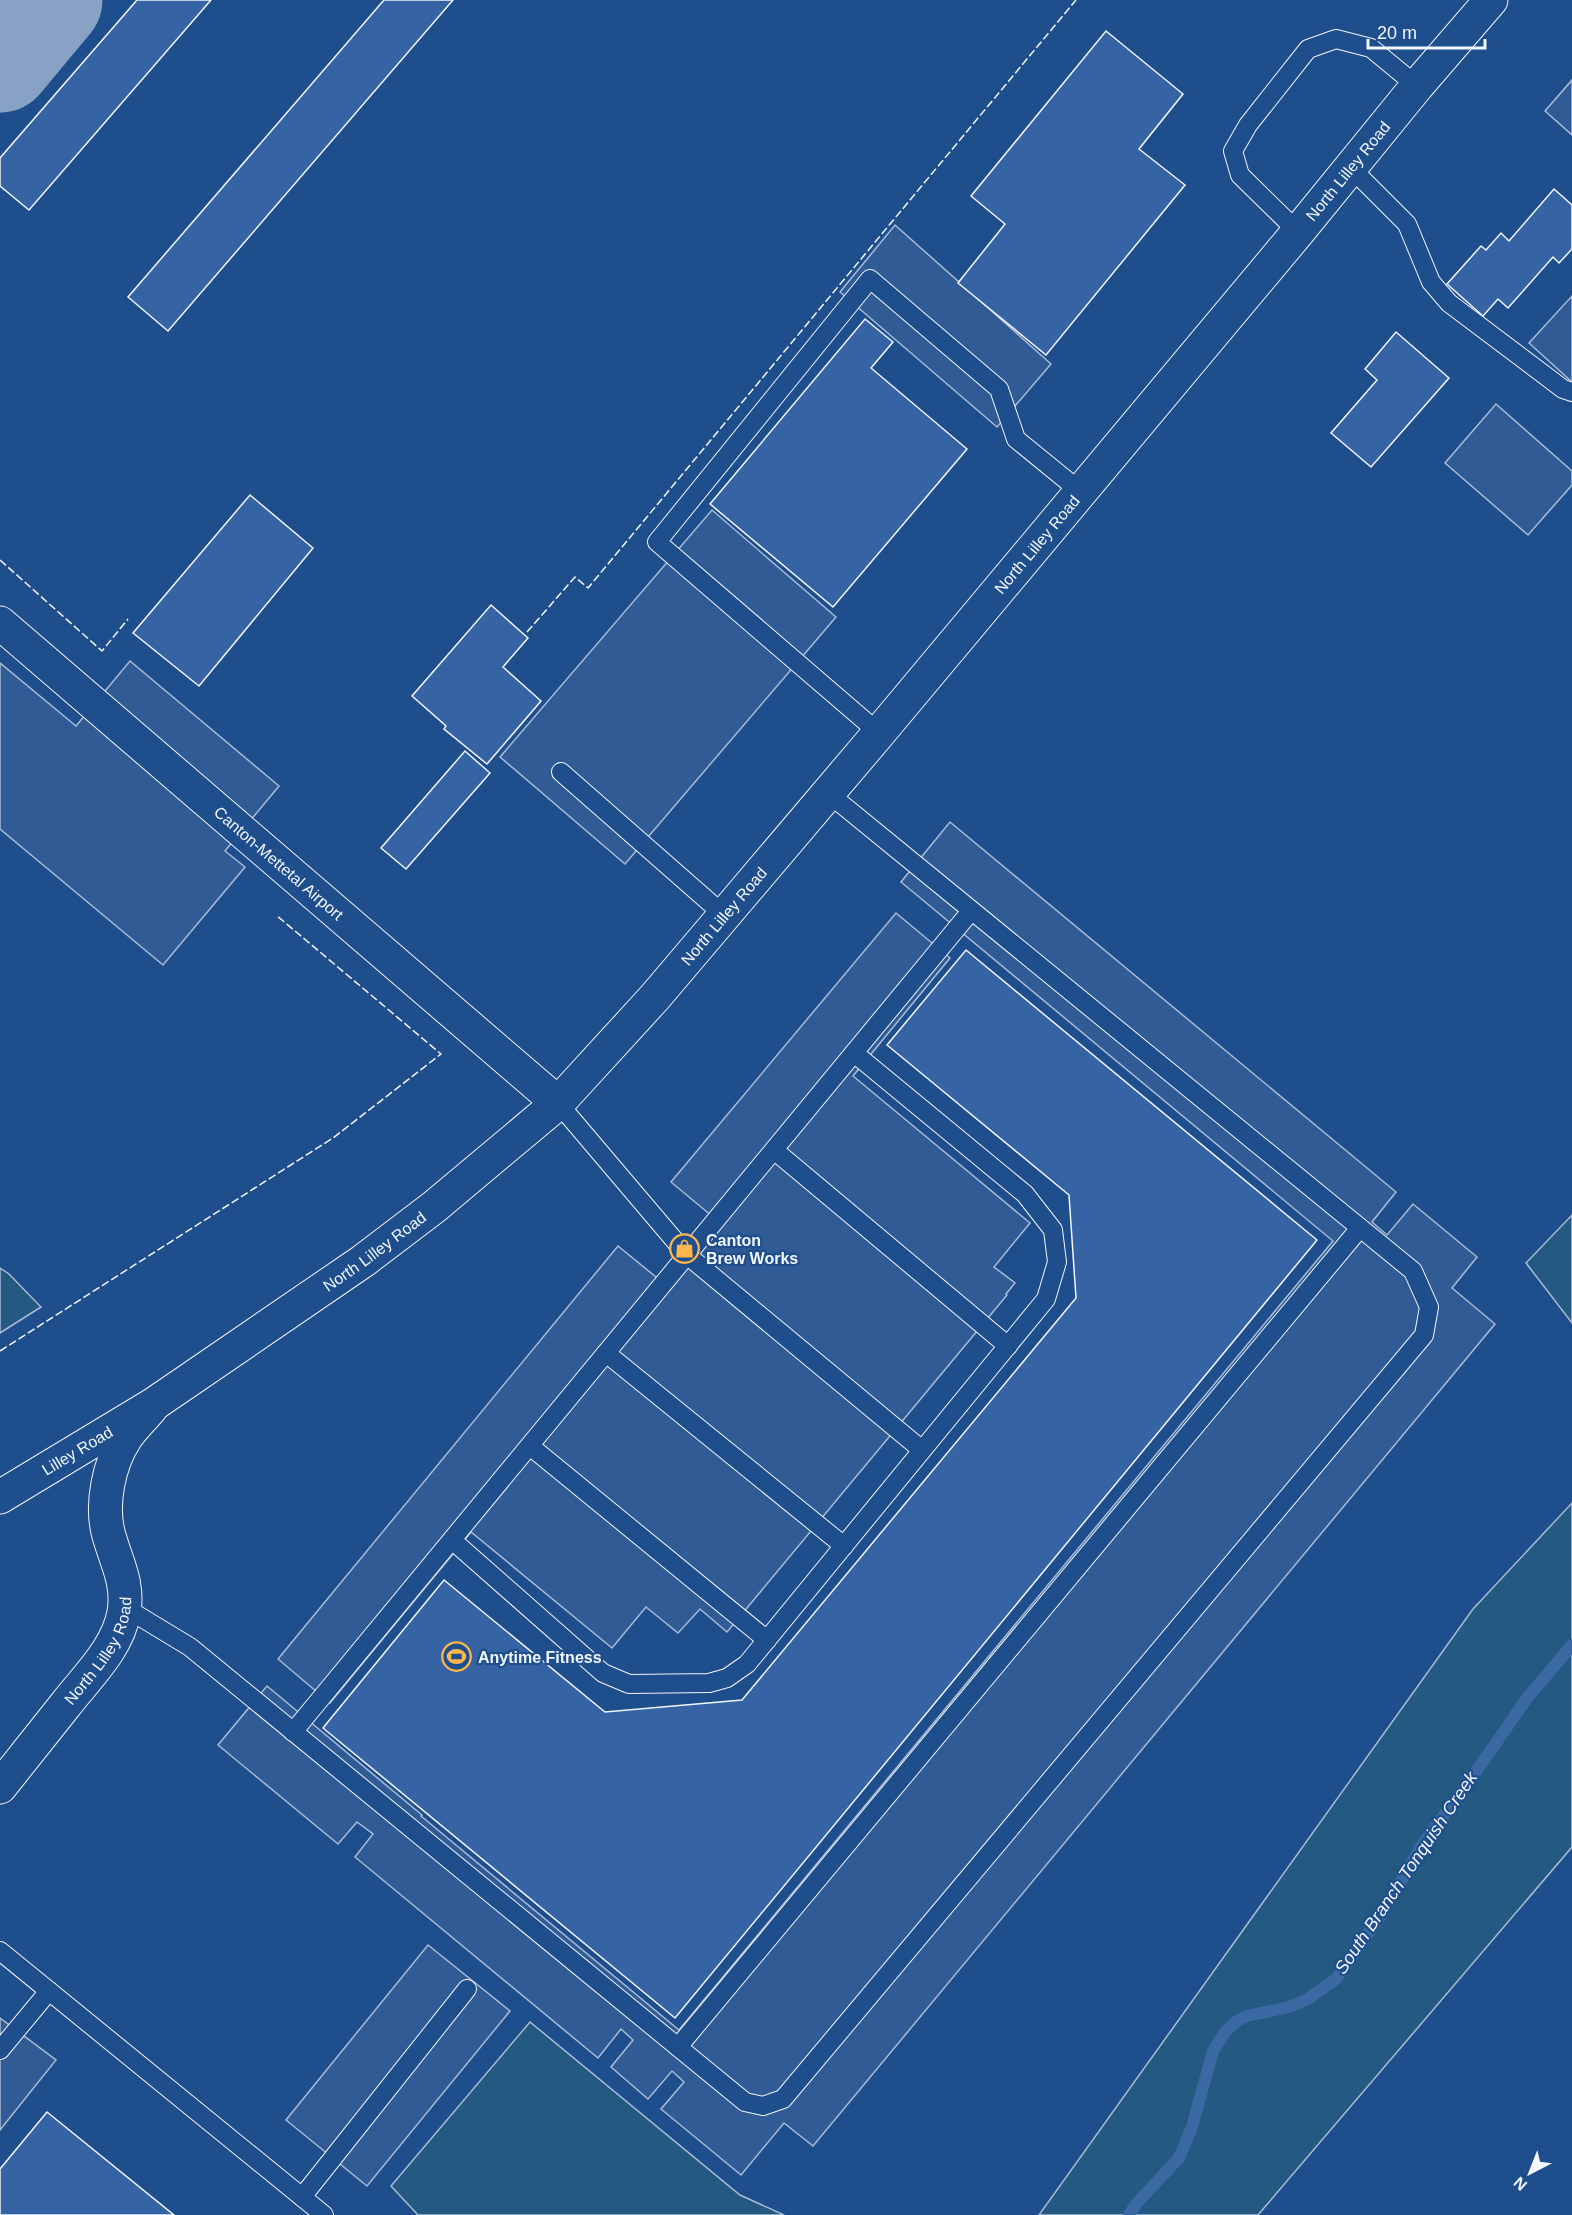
<svg xmlns="http://www.w3.org/2000/svg" width="1572" height="2215" viewBox="0 0 1572 2215" font-family="Helvetica,sans-serif">
	<rect width="100%" height="100%" fill="#1f4e8c"/>
	<g fill="#245a82" stroke="#a8bbd7" stroke-width="1.5">
		<polygon points="1572,1215 1572,1323 1526,1263"/>
		<polygon points="0,1268 9,1274 41,1307 0,1333"/>
		<polygon points="1572,1503 1572,1847 1258,2215 1039,2215 1473,1609"/>
		<polygon points="530,2022 740,2195 784,2215 418,2215 391,2186"/>
	</g>
	<g fill="#305b95" stroke="#a8bbd7" stroke-width="1.5">
		<polygon points="1572,80 1572,135 1545,111"/>
		<polygon points="895,225 1051,364 997,427 840,292"/>
		<polygon points="1572,296 1572,382 1529,343"/>
		<polygon points="1496,404 1572,471 1572,485 1528,535 1445,463"/>
		<polygon points="712,510 836,617 625,864 500,757"/>
		<polygon points="130,661 279,786 225,851 245,867 163,965 0,829 0,663 76,726"/>
		<polygon points="950,822 1396,1192 1372,1222 1387,1235 1413,1204 1477,1257 1452,1288 1495,1324 813,2146 784,2123 741,2175 661,2109 684,2082 672,2071 648,2099 611,2067 633,2040 621,2029 598,2058 355,1857 373,1834 357,1822 338,1844 218,1745 267,1686 422,1815 421,1816 679,2030 1333,1241 901,882"/>
		<polygon points="896,913 950,958 853,1076 1030,1223 994,1267 1015,1283 1006,1294 1007,1295 727,1632 700,1609 678,1633 646,1607 612,1648 471,1532 330,1703 278,1659 618,1246 667,1286 719,1222 671,1182"/>
		<polygon points="428,1945 510,2011 367,2186 286,2120"/>
		<polygon points="0,2018 56,2060 0,2130"/>
	</g>
	<g fill="none" stroke-linecap="round" stroke-linejoin="round">
		<polyline stroke="#3b69a3" stroke-width="12" points="1129,2215 1136,2204 1179,2158 1192,2127 1213,2051 1225,2032 1237,2021 1247,2016 1289,2007 1308,1999 1336,1979 1379,1918 1422,1845 1468,1783 1528,1697 1572,1645"/>
		<polyline stroke="#88a2c6" stroke-width="105" points="0,60 50,0"/>
	</g>
	<g fill="#3563a3" stroke="#f2f6ff" stroke-width="1.5">
		<polygon points="137,0 211,0 29,210 0,186 0,158"/>
		<polygon points="384,0 453,0 168,331 128,297"/>
		<polygon points="1106,31 1183,94 1139,149 1185,185 1046,355 958,283 1005,224 971,196"/>
		<polygon points="1554,189 1572,205 1572,249 1559,263 1553,257 1508,308 1498,299 1483,316 1447,284 1481,246 1486,250 1501,233 1509,241"/>
		<polygon points="865,319 893,342 871,368 967,449 833,607 710,504"/>
		<polygon points="1396,332 1449,378 1371,467 1331,433 1377,380 1365,369"/>
		<polygon points="250,495 313,548 199,686 133,633"/>
		<polygon points="491,605 528,638 503,667 541,701 487,764 444,729 446,726 412,696"/>
		<polygon points="465,751 490,773 406,869 381,848"/>
		<polygon points="966,950 1317,1240 675,2018 323,1728 444,1580 605,1712 742,1700 1076,1298 1069,1195 887,1045"/>
		<polygon points="47,2112 174,2215 0,2215 0,2169"/>
	</g>
	<g fill="none" stroke-linecap="round" stroke-linejoin="round">
		<defs>
			<g id="lane">
				<polyline points="1351,168 1407,224 1431,282 1449,303 1563,389 1572,392"/>
				<polyline points="1298,232 1240,175 1233,151 1248,125 1308,49 1336,39 1371,48 1417,86"/>
				<polyline points="879,733 657,542 870,279 999,389 1016,439 1081,492"/>
				<polyline points="561,772 724,915"/>
				<polyline points="558,1103 687,1255 922,1450"/>
				<polyline points="774,1150 1008,1346"/>
				<polyline points="606,1353 844,1546"/>
				<polyline points="530,1446 767,1640"/>
				<polyline points="452,1540 603,1673 629,1684 709,1683 727,1678 747,1664 1046,1299 1057,1262 1053,1230 1025,1194 854,1053"/>
				<polyline points="124,1607 190,1647 745,2102 763,2106 783,2099 1424,1335 1429,1307 1413,1271 828,793"/>
				<polyline points="293,1732 971,911"/>
				<polyline points="0,1951 324,2215"/>
				<polyline points="678,2047 1360,1228"/>
				<polyline points="0,2050 49,1991"/>
				<polyline points="302,2197 467,1989"/>
			</g>
			<g id="street">
				<path id="s1" d="M 0,623 L 558,1103"/>
				<path id="s2" d="M 0,1787 C 22,1759 44,1732 66,1704 C 87,1677 118,1648 124,1612 C 129,1581 115,1560 108,1532 C 101,1503 109,1464 125,1439 C 132,1428 143,1418 151,1408"/>
			</g>
			<g id="secondary">
				<path id="s3" d="M 0,1497 L 154,1404 L 363,1261 L 434,1207 L 558,1103 L 655,997 L 879,733 L 1298,232 L 1417,86 L 1491,0"/>
			</g>
		</defs>
		<use href="#lane" stroke="#f2f6ff" stroke-width="20"/>
		<use href="#street" stroke="#f2f6ff" stroke-width="35"/>
		<use href="#secondary" stroke="#f2f6ff" stroke-width="35"/>
		<use href="#lane" stroke="#1f4e8c" stroke-width="18"/>
		<use href="#street" stroke="#1f4e8c" stroke-width="33"/>
		<use href="#secondary" stroke="#1f4e8c" stroke-width="33"/>
		<g stroke="#f2f6ff" stroke-width="1.5" stroke-dasharray="8 3" stroke-linecap="butt">
			<polyline points="0,560 102,651 128,619"/>
			<polyline points="527,632 575,577 588,588 1076,0"/>
			<polyline points="0,1351 333,1138 441,1054 276,915"/>
		</g>
	</g>
	<defs>
		<symbol id="shop-ring" viewBox="-11 -11 22 22"><circle r="9.5" fill="#1f4e8c" stroke="#ffb74d" stroke-width="1.5"/><path d="M-5-2.5h2.3a2.7 3.5 0 0 1 5.4 0H5L5.5 6h-11ZM-1.5-2.5h3a1.5 2.3 0 0 0-3 0Z" fill="#ffb74d"/></symbol>
		<symbol id="stadium-ring" viewBox="-11 -11 22 22"><circle r="9.5" fill="#1f4e8c" stroke="#ffb74d" stroke-width="1.5"/><path d="M0-5a6.5 5 0 1 0 0 10a6.5 5 0 1 0 0-10ZM-3.5-1.8h7v3.6h-7Z" fill="#ffb74d"/></symbol>
	</defs>
	<g fill-rule="evenodd">
		<use href="#shop-ring" x="668" y="1232" width="33" height="33"/>
		<use href="#stadium-ring" x="440" y="1640" width="33" height="33"/>
	</g>
	<g text-anchor="middle" dominant-baseline="central" stroke-width="4.5" stroke-linejoin="round" paint-order="stroke">
		<g font-size="16" fill="#f2f6ff" stroke="#1f4e8c">
			<text stroke="none"><textPath href="#s3" startOffset="1906">North Lilley Road</textPath></text>
			<text stroke="none"><textPath href="#s3" startOffset="1420">North Lilley Road</textPath></text>
			<text stroke="none"><textPath href="#s1" startOffset="368">Canton-Mettetal Airport</textPath></text>
			<text stroke="none"><textPath href="#s3" startOffset="934">North Lilley Road</textPath></text>
			<text stroke="none"><textPath href="#s3" startOffset="448">North Lilley Road</textPath></text>
			<text stroke="none"><textPath href="#s3" startOffset="90">Lilley Road</textPath></text>
			<text stroke="none"><textPath href="#s2" startOffset="170">North Lilley Road</textPath></text>
		</g>
		<g font-size="16" font-weight="bold" fill="#f2f6ff" stroke="#1f4e8c" text-anchor="start">
			<text x="706" y="1240">Canton<tspan x="706" dy="18">Brew Works</tspan></text>
			<text x="478" y="1657">Anytime Fitness</text>
		</g>
		<g font-size="18" font-style="italic" fill="#f2f6ff" stroke="#1f4e8c">
			<text transform="translate(1406 1873) rotate(-56)">South Branch Tonquish Creek</text>
		</g>
	</g>
	<g transform="translate(1530 2173) rotate(222)" stroke="#1f4e8c" stroke-width="4.5" paint-order="stroke">
	<path d="M0-4.5L10 22L0 15L-10 22Z" fill="#f2f6ff"/>
	<text y="-9" font-size="16" font-weight="bold" text-anchor="middle" fill="#f2f6ff">N</text>
	</g>
	<path d="M1368 39v9h117v-9" fill="none" stroke="#f2f6ff" stroke-width="3"/>
	<text x="1377" y="39" font-size="18" fill="#f2f6ff" stroke="#1f4e8c" stroke-width="4.5" paint-order="stroke">20 m</text>
</svg>
